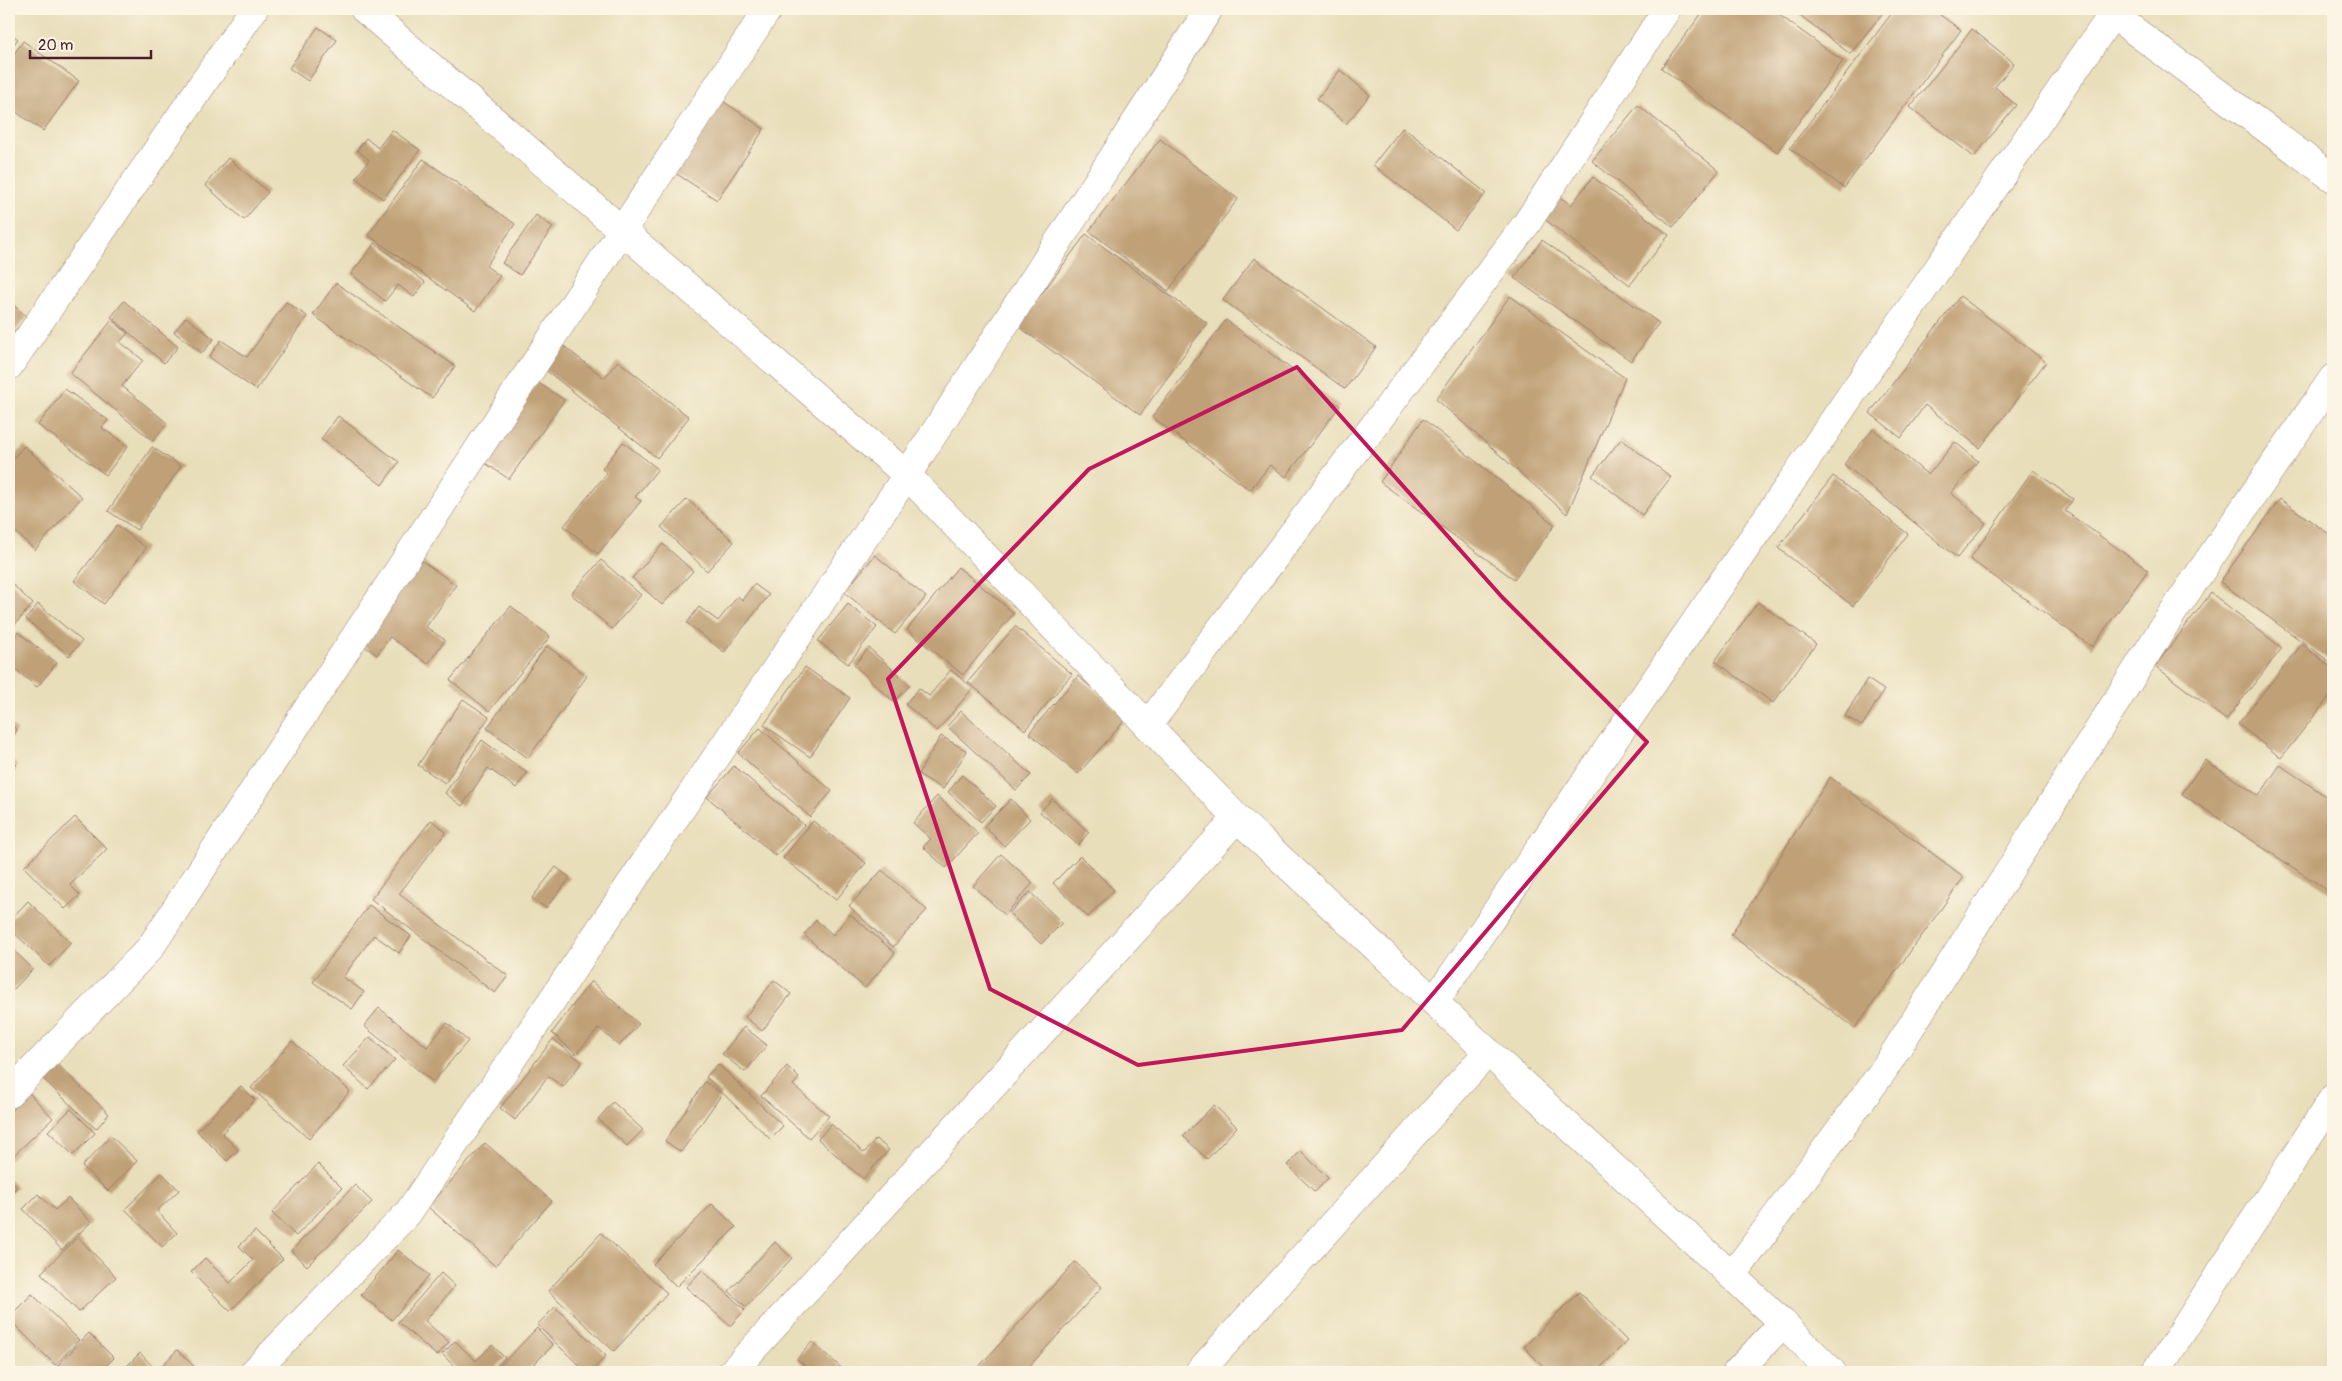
<svg xmlns="http://www.w3.org/2000/svg" width="2342" height="1381" viewBox="0 0 2342 1381" font-family="Pangolin,sans-serif">
	<rect width="100%" height="100%" fill="#fcf5e5"/>
	<filter id="ink" filterUnits="userSpaceOnUse"><feTurbulence type="fractalNoise" baseFrequency=".02" numOctaves="2"/><feDisplacementMap in="SourceGraphic" scale="10" xChannelSelector="R" yChannelSelector="G"/><feConvolveMatrix kernelMatrix="1 2 1 2 8 2 1 2 1" color-interpolation-filters="sRGB"/></filter>
	<filter id="wash" filterUnits="userSpaceOnUse"><feTurbulence type="fractalNoise" baseFrequency=".0096" numOctaves="4" result="noise"/><feDisplacementMap in="SourceGraphic" scale="20" xChannelSelector="R" yChannelSelector="G"/><feGaussianBlur stdDeviation="1.12" result="paint"/><feColorMatrix in="noise" values="0 0 0 0 0 0 0 0 0 0 0 0 0 0 0 0 0 1.4 0 .05"/><feComposite in="paint" operator="in"/></filter>
	<g filter="url(#wash)">
		<rect width="100%" height="100%" fill="#e8deba"/>
		<g id="blocks">
			<g fill="#c0a177">
				<polygon points="1705,9 1771,9 1843,61 1777,152 1661,68"/>
				<polygon points="1792,9 1886,9 1850,54"/>
				<polygon points="1895,9 1932,9 1961,30 1844,188 1790,148"/>
				<polygon points="318,27 337,40 308,81 289,68"/>
				<polygon points="1972,29 2014,63 1995,87 2016,105 1974,157 1910,107"/>
				<polygon points="9,32 18,39 9,51"/>
				<polygon points="23,41 79,81 43,131 9,107 9,61"/>
				<polygon points="1340,70 1370,95 1346,124 1317,99"/>
				<polygon points="717,97 764,129 717,200 669,169"/>
				<polygon points="1638,105 1719,171 1673,227 1592,161"/>
				<polygon points="1403,127 1486,193 1456,230 1373,165"/>
				<polygon points="392,130 420,150 383,199 356,178 369,160 357,150 366,138 378,148"/>
				<polygon points="1160,139 1238,199 1168,291 1089,231"/>
				<polygon points="228,158 268,192 244,220 205,185"/>
				<polygon points="423,159 515,224 486,266 500,276 475,311 368,235"/>
				<polygon points="1593,177 1669,235 1630,285 1543,218 1560,197 1571,205"/>
				<polygon points="536,215 553,227 520,275 502,263"/>
				<polygon points="1086,234 1207,323 1140,415 1018,326"/>
				<polygon points="1542,240 1659,323 1631,361 1514,278"/>
				<polygon points="375,243 425,282 414,297 398,285 385,301 351,274"/>
				<polygon points="1254,258 1376,347 1345,389 1223,300"/>
				<polygon points="336,283 455,366 432,398 313,315"/>
				<polygon points="1510,296 1625,378 1567,514 1436,399"/>
				<polygon points="1960,296 2046,362 1980,448 1925,405 1901,438 1870,413"/>
				<polygon points="9,301 27,317 9,338"/>
				<polygon points="124,301 178,347 164,363 111,317"/>
				<polygon points="286,302 307,316 256,390 209,357 221,340 247,357"/>
				<polygon points="186,317 214,339 202,353 174,332"/>
				<polygon points="112,320 128,333 120,342 143,360 122,386 167,423 153,441 70,373"/>
				<polygon points="1226,320 1340,406 1286,477 1270,465 1250,490 1152,417"/>
				<polygon points="560,343 604,378 618,361 689,417 657,458 542,367"/>
				<polygon points="537,382 564,400 509,479 482,461"/>
				<polygon points="65,389 108,420 102,428 128,446 106,475 38,425"/>
				<polygon points="338,416 399,462 382,485 321,439"/>
				<polygon points="1423,419 1555,525 1514,579 1380,482"/>
				<polygon points="1873,429 1928,475 1955,442 1978,461 1951,493 1986,523 1957,558 1844,464"/>
				<polygon points="1621,439 1671,477 1642,515 1592,476"/>
				<polygon points="623,442 658,469 635,497 641,501 598,554 564,526 607,473 602,469"/>
				<polygon points="24,446 82,497 35,550 9,526 9,463"/>
				<polygon points="152,447 181,466 137,530 108,511"/>
				<polygon points="2033,470 2073,499 2065,511 2148,570 2092,647 1970,559"/>
				<polygon points="1833,476 1908,534 1853,606 1778,548"/>
				<polygon points="687,499 734,542 707,571 661,527"/>
				<polygon points="2280,499 2333,537 2333,664 2220,582"/>
				<polygon points="117,525 146,548 104,604 74,581"/>
				<polygon points="663,544 693,571 662,605 632,578"/>
				<polygon points="875,555 926,597 895,634 844,592"/>
				<polygon points="601,560 641,595 612,629 571,594"/>
				<polygon points="422,561 456,585 426,627 445,640 428,664 390,637 377,655 362,644"/>
				<polygon points="958,567 1014,613 963,675 907,630"/>
				<polygon points="9,581 33,604 9,631"/>
				<polygon points="754,584 769,595 724,652 687,623 699,607 718,621 738,596 742,600"/>
				<polygon points="2211,593 2282,648 2226,720 2155,666"/>
				<polygon points="1758,602 1816,644 1773,703 1715,661"/>
				<polygon points="38,604 82,641 69,656 26,619"/>
				<polygon points="848,604 877,627 848,664 818,641"/>
				<polygon points="511,606 550,637 489,711 450,680"/>
				<polygon points="1015,626 1072,674 1025,730 968,682"/>
				<polygon points="18,632 57,663 37,687 9,664 9,644"/>
				<polygon points="2302,644 2333,669 2333,692 2281,758 2238,724"/>
				<polygon points="547,646 587,676 528,758 487,728"/>
				<polygon points="869,648 910,685 894,702 854,665"/>
				<polygon points="805,667 850,698 810,757 764,725"/>
				<polygon points="951,670 973,688 937,731 905,704 919,688 929,696"/>
				<polygon points="1078,676 1127,718 1078,774 1029,733"/>
				<polygon points="1867,679 1884,690 1862,726 1845,716"/>
				<polygon points="463,699 489,717 445,783 418,765"/>
				<polygon points="961,711 1031,775 1016,790 947,726"/>
				<polygon points="9,723 17,730 9,741"/>
				<polygon points="760,728 832,791 810,817 738,753"/>
				<polygon points="941,736 967,751 943,789 918,774"/>
				<polygon points="482,740 527,773 516,788 488,768 462,806 445,793"/>
				<polygon points="9,758 17,765 9,774"/>
				<polygon points="2205,760 2259,796 2280,765 2333,801 2333,894 2182,794"/>
				<polygon points="734,766 804,825 776,856 707,797"/>
				<polygon points="962,775 996,806 981,822 948,792"/>
				<polygon points="1830,777 1964,877 1855,1028 1731,935"/>
				<polygon points="937,796 978,833 946,868 923,847 931,839 913,823"/>
				<polygon points="1011,799 1030,819 1004,846 984,826"/>
				<polygon points="1052,799 1089,832 1078,845 1040,812"/>
				<polygon points="75,817 107,849 70,885 80,895 65,909 24,867"/>
				<polygon points="431,820 446,832 399,894 508,976 495,993 371,899"/>
				<polygon points="813,821 866,863 836,900 783,858"/>
				<polygon points="1001,854 1033,883 1005,915 973,886"/>
				<polygon points="1080,856 1114,890 1088,917 1053,883"/>
				<polygon points="556,867 570,878 546,908 532,898"/>
				<polygon points="882,870 927,910 893,947 849,906"/>
				<polygon points="1030,892 1062,923 1041,944 1009,913"/>
				<polygon points="28,901 71,943 49,966 9,928 9,921"/>
				<polygon points="369,905 411,936 399,953 374,935 343,977 364,992 352,1009 313,982"/>
				<polygon points="850,914 895,953 865,988 804,935 816,920 833,935"/>
				<polygon points="9,946 33,969 11,992 9,990"/>
				<polygon points="774,980 791,994 762,1031 745,1017"/>
				<polygon points="591,981 639,1024 619,1046 599,1028 576,1054 552,1033"/>
				<polygon points="379,1008 427,1047 447,1023 468,1041 433,1082 364,1026"/>
				<polygon points="744,1027 767,1045 745,1072 722,1054"/>
				<polygon points="370,1037 395,1060 368,1089 343,1066"/>
				<polygon points="553,1039 582,1062 563,1087 548,1076 515,1120 500,1108"/>
				<polygon points="292,1041 350,1091 309,1139 251,1088"/>
				<polygon points="55,1062 109,1114 96,1129 40,1076"/>
				<polygon points="718,1064 783,1126 770,1139 706,1077"/>
				<polygon points="787,1066 799,1078 793,1085 829,1116 809,1138 761,1096"/>
				<polygon points="705,1082 722,1094 681,1152 665,1141"/>
				<polygon points="241,1086 255,1100 222,1133 238,1150 227,1161 197,1131"/>
				<polygon points="29,1093 53,1118 9,1160 9,1113"/>
				<polygon points="613,1102 643,1130 627,1146 598,1119"/>
				<polygon points="1214,1105 1237,1127 1207,1159 1183,1136"/>
				<polygon points="71,1109 95,1133 73,1155 48,1131"/>
				<polygon points="831,1124 864,1153 876,1139 889,1150 863,1179 818,1139"/>
				<polygon points="111,1136 137,1161 108,1191 82,1166"/>
				<polygon points="485,1143 552,1201 495,1266 428,1207"/>
				<polygon points="1301,1151 1328,1178 1315,1192 1287,1165"/>
				<polygon points="318,1164 342,1188 296,1236 272,1213"/>
				<polygon points="162,1173 179,1190 157,1211 177,1233 162,1247 125,1209"/>
				<polygon points="9,1179 17,1187 9,1196"/>
				<polygon points="355,1185 372,1202 307,1266 291,1251"/>
				<polygon points="38,1194 55,1210 68,1198 91,1222 62,1250 23,1209"/>
				<polygon points="712,1204 736,1227 676,1287 653,1264"/>
				<polygon points="255,1231 283,1259 230,1311 191,1272 205,1258 230,1283 253,1260 239,1246"/>
				<polygon points="601,1233 667,1293 614,1351 548,1291"/>
				<polygon points="78,1237 116,1277 79,1312 41,1273"/>
				<polygon points="775,1242 792,1258 746,1307 729,1291"/>
				<polygon points="398,1250 429,1275 392,1320 361,1295"/>
				<polygon points="1075,1262 1102,1287 1024,1372 974,1372"/>
				<polygon points="702,1270 745,1310 730,1326 686,1287"/>
				<polygon points="441,1273 455,1286 425,1321 449,1342 437,1356 398,1322"/>
				<polygon points="1579,1292 1627,1341 1596,1372 1549,1372 1524,1347"/>
				<polygon points="32,1294 79,1340 55,1365 9,1319 9,1317"/>
				<polygon points="555,1307 606,1356 591,1372 586,1372 537,1325"/>
				<polygon points="537,1328 553,1345 529,1369 532,1372 505,1372 499,1367"/>
				<polygon points="89,1333 114,1358 106,1366 112,1372 57,1372 54,1369"/>
				<polygon points="455,1341 476,1361 492,1345 505,1358 491,1372 460,1372 442,1354"/>
				<polygon points="812,1342 846,1372 812,1372 797,1359"/>
				<polygon points="177,1350 197,1369 193,1372 132,1372 126,1367 140,1353 157,1371"/>
			</g>
		</g>
	</g>
	<g filter="url(#ink)">
		<use href="#blocks" fill-opacity="0" stroke="#997e72" stroke-width="1"/>
		<g fill="none" stroke-linecap="round" stroke-linejoin="round">
			<defs>
				<g id="minor">
					<polyline points="364,9 907,475 1237,818 1488,1052 1783,1323 1832,1372"/>
					<polyline points="2105,9 2333,178"/>
					<polyline points="9,366 254,9"/>
					<polyline points="1148,725 1527,223 1667,9"/>
					<polyline points="1434,1002 2110,18 2114,9"/>
					<polyline points="9,1094 150,948 768,9"/>
					<polyline points="1732,1276 1883,1071 2169,618 2333,378"/>
					<polyline points="254,1372 408,1213 907,475 1209,9"/>
					<polyline points="732,1372 1237,818"/>
					<polyline points="1199,1372 1488,1052"/>
					<polyline points="1737,1372 1783,1323"/>
					<polyline points="2156,1372 2333,1098"/>
				</g>
			</defs>
			<use href="#minor" stroke="#997e72" stroke-width="29"/>
			<use href="#minor" stroke="#fff" stroke-width="28"/>
		</g>
	</g>
	<path fill="none" stroke="#c2185b" stroke-width="4" stroke-linejoin="round" d="M 1297,367 L 1502,597 L 1647,742 L 1402,1030 L 1138,1065 L 990,989 L 888,679 L 1089,469 Z"/>
	<rect width="2342" height="1381" fill="none" stroke="#fcf5e5" stroke-width="30"/>
	<path d="M30 50v8h121v-8" fill="none" stroke="#4a1f2b" stroke-width="2.5"/>
	<text x="38" y="50" font-size="15" fill="#4a1f2b" stroke="#fcf5e5" stroke-width="4" paint-order="stroke">20 m</text>
</svg>
